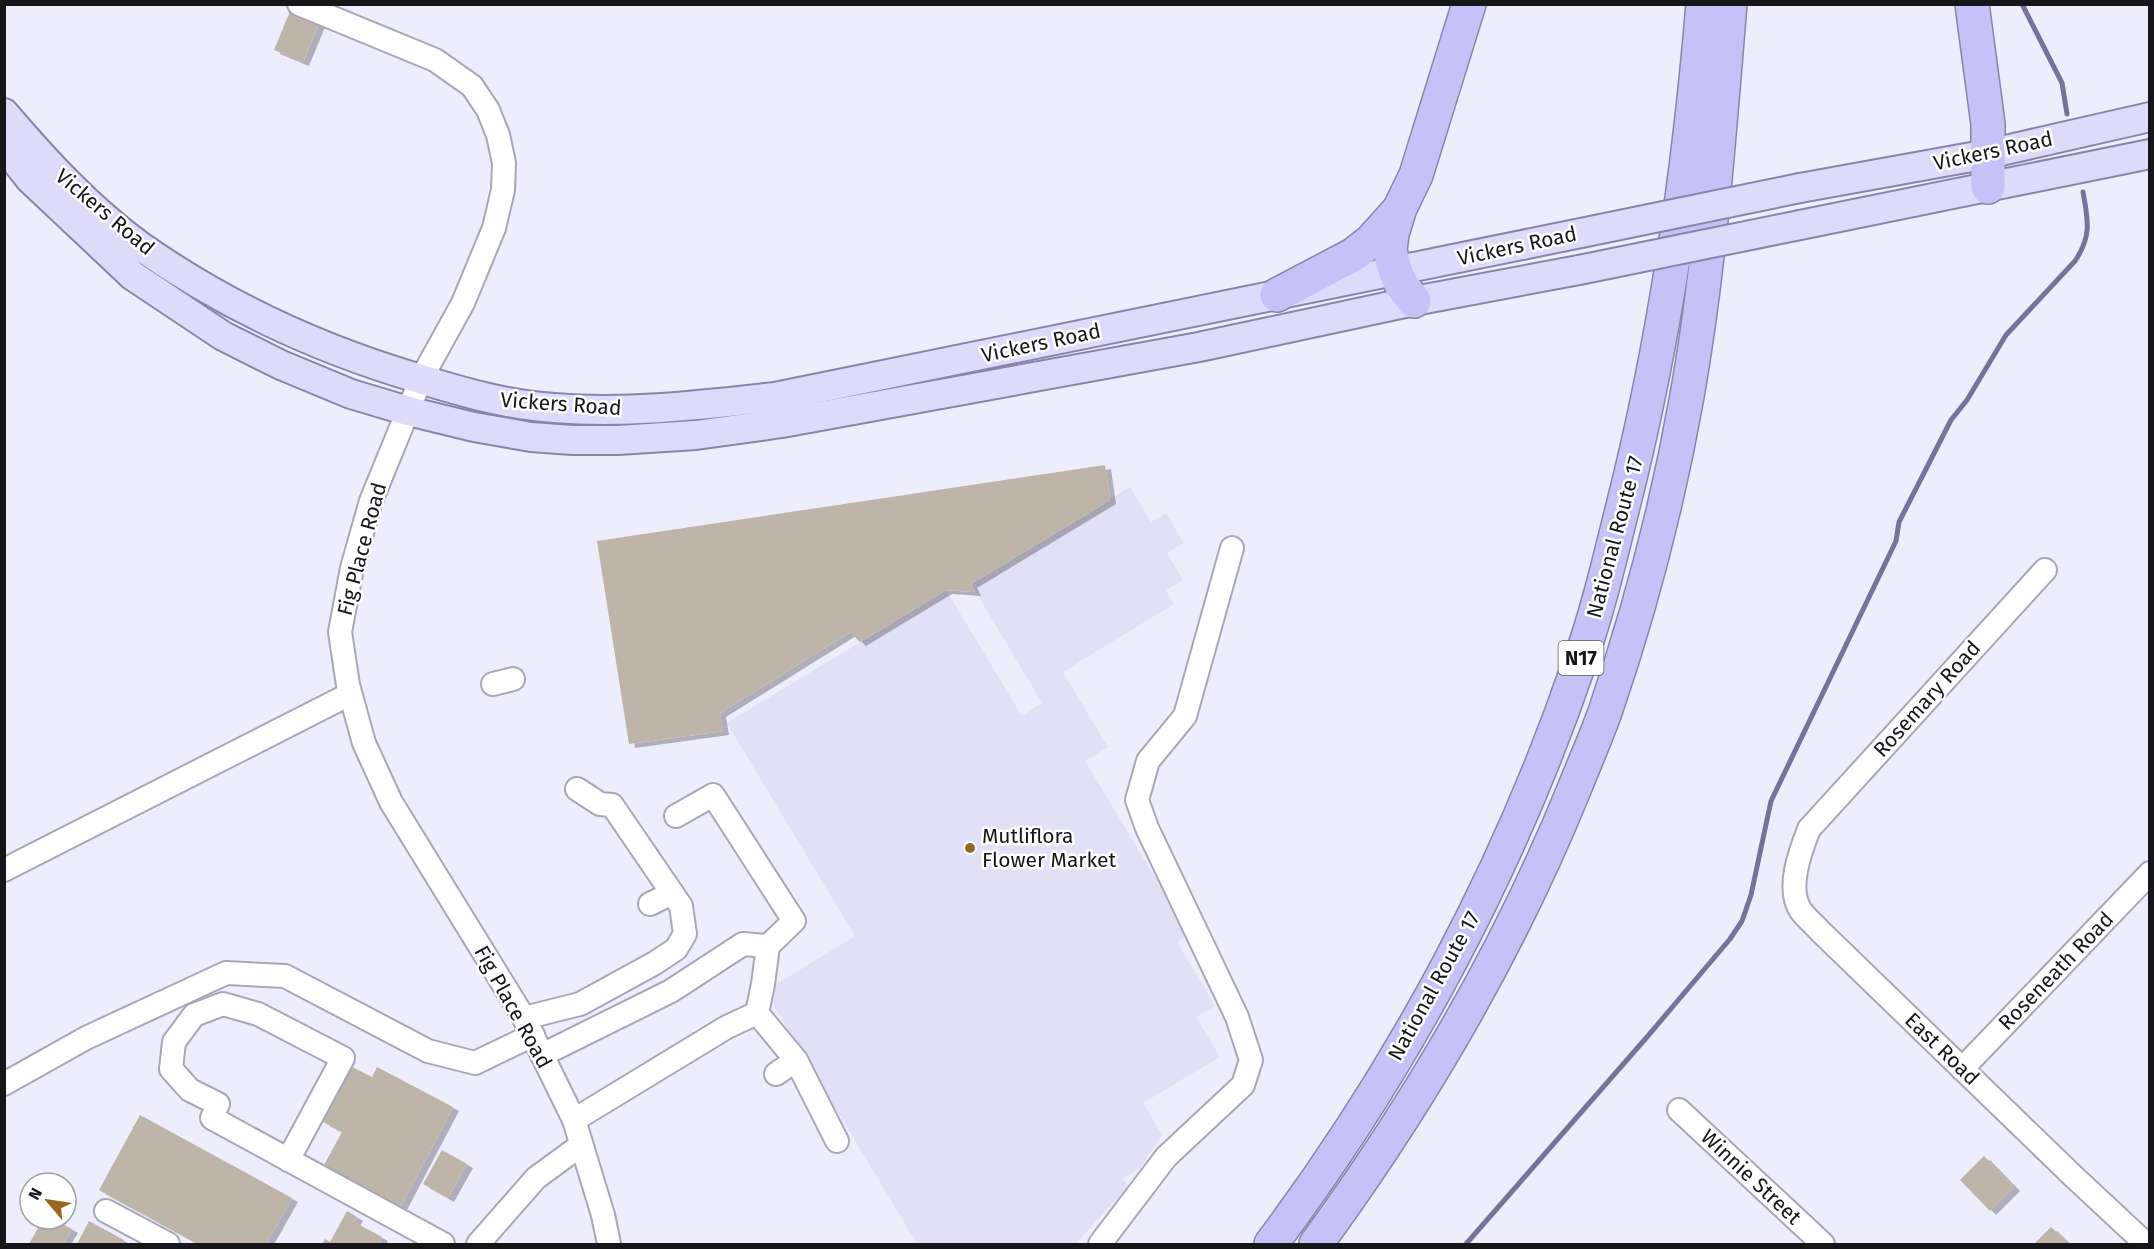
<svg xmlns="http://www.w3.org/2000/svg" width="2154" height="1249" viewBox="0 0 2154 1249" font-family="'Fira Sans',sans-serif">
	<defs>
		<filter id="shadow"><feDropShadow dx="6" dy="4" stdDeviation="0" flood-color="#0004"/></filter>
	</defs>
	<rect width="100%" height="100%" fill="#eeedfd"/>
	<polygon fill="#e2e0f7" points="1130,487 1151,522 1166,513 1184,543 1167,553 1183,580 1166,590 1174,604 1063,672 1108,747 1085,761 1189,934 1177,942 1215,1006 1196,1017 1220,1057 1143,1103 1162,1135 1140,1168 1123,1178 1128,1187 1075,1244 917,1244 765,991 855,936 727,723 946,590 1022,716 1042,703 971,584"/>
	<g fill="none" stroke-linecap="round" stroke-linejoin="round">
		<g stroke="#76739b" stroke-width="5">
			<polyline points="2022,4 2062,83 2067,114"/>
			<path d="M 1466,1244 L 1647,1037 L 1730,939 L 1742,921 L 1751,895 L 1771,801 L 1896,541 L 1899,522 L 1951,420 L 1967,400 L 2006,335 L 2075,261 C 2092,236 2088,220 2083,192"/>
		</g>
	</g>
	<g fill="#bfb4a8" filter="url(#shadow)">
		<polygon points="293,4 327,4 303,62 274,50"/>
		<polygon points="1105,465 1110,500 971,584 975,592 946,590 860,642 850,632 720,713 723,731 629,744 597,541"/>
		<polygon points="352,1067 372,1077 377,1067 453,1107 401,1206 324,1165 342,1132 323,1122"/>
		<polygon points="140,1115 292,1198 266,1244 198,1244 99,1190"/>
		<polygon points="442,1150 467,1164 448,1198 423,1184"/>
		<polygon points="1984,1156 2014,1187 1990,1211 1960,1180"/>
		<polygon points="347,1211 357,1217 354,1222 382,1237 378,1244 322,1244 325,1239 330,1242"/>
		<polygon points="43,1219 54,1219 72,1229 63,1244 29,1244"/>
		<polygon points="89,1221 124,1240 122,1244 77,1244"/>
		<polygon points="2051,1227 2069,1244 2034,1244"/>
	</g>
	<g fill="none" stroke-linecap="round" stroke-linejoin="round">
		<defs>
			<g id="minor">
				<polyline points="299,4 435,60 472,86 488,110 498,135 504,163 503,190 494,228 463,303 421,379 371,501 352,568 340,632 348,685 364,743 391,802 524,1018 574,1120 603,1215 609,1244"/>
				<path d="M 2045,570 L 1809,829 C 1800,852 1786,889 1801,911 C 1807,919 1815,925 1821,932 L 2073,1176 L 2146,1244"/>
				<polyline points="493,684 513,679"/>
				<polyline points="676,816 713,795 794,921 768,946 763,984 757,1013"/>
				<polyline points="4,870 350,694"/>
				<polyline points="650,904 672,893"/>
				<polyline points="757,1013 796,1060 837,1141"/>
				<polyline points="524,1018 580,1004 655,963 676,949 685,934 681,906 612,805 600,804 577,789"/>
				<polyline points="542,1055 671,991 743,944 768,946"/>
				<polyline points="1962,1069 2150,873"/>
				<polyline points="776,1074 796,1060"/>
				<polyline points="4,1084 86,1038 226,973 285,976 428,1051 475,1063 533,1035"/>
				<polyline points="1679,1110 1823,1244"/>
				<polyline points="574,1120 727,1027 757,1013"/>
				<polyline points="288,1160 343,1058 258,1014 223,1004 194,1015 174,1042 171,1069 190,1090 218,1104 212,1118 443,1244"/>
				<polyline points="106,1211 168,1244"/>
				<polyline points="478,1244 536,1178 581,1145"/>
				<polyline points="1100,1244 1166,1157 1243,1085 1251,1060 1237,1017 1147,828 1137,800 1148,761 1185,716 1232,548"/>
			</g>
			<g id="major">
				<path d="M 4,113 C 45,161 89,209 140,246 C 224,305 319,349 417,378 C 462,392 507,405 554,408 C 628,414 701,405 775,397 L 1581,233"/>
				<polyline points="4,146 30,179 133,276 223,336 281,365 351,394 408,411 474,427 531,437 572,440 618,440 696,435 782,423 1199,347 1414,301 1579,270"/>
				<polyline points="1800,188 1988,154 2150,117"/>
				<polyline points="1800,225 2150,154"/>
			</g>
			<g id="highway">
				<polyline points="1972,4 1988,124 1988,187"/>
				<polyline points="1277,295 1353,255 1371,241 1397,212"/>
				<polyline points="1414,301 1401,284 1395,270 1390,250 1392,234 1400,208 1416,175 1469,4"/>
				<path d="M 1271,1244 C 1403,1068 1509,870 1580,661 C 1598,610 1610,558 1623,506 C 1665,341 1689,174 1703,4"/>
				<path d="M 1316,1244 C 1420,1102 1509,950 1575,787 C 1585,762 1596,737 1605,712 C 1640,610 1668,503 1687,396 C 1710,266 1719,135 1730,4"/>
			</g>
		</defs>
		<use href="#minor" stroke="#a8a7b6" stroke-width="26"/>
		<use href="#major" stroke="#8885aa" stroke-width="32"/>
		<use href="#highway" stroke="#8885aa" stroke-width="36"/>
		<use href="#minor" stroke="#fff" stroke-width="22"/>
		<use href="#major" stroke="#dddafa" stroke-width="28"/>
		<use href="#highway" stroke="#c6c2f7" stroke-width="33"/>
		<defs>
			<g id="major-bridge">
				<polyline points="1581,233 1800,188"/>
				<polyline points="1579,270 1800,225"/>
			</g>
		</defs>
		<use href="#major-bridge" stroke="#8885aa" stroke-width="32" stroke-linecap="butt"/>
		<use href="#major-bridge" stroke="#dddafa" stroke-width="28"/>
	</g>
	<circle fill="#9a651c" stroke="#fff" stroke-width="2" cx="970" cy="848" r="6"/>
	<g text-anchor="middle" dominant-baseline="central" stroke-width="5" stroke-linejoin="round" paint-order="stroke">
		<rect fill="#fff" stroke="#5b5b5f" stroke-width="1.5" x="1558.5" y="641" width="45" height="34" rx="4.5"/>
		<g font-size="20" font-weight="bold" fill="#15151a">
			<text x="1581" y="658">N17</text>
		</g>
		<g font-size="21" fill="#15151a" stroke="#fff">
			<text transform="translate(1993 151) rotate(-12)">Vickers Road</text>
			<text transform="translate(105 212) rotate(40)">Vickers Road</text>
			<text transform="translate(1517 246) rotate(-12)">Vickers Road</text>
			<text transform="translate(1041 343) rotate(-12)">Vickers Road</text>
			<text transform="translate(561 404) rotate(4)">Vickers Road</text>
			<text transform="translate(1615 537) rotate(-75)">National Route 17</text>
			<text transform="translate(362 549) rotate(-75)">Fig Place Road</text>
			<text transform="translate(1927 699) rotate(-48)">Rosemary Road</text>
			<text transform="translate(2056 971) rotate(-46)">Roseneath Road</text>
			<text transform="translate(1434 986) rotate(-61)">National Route 17</text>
			<text transform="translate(513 1007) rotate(61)">Fig Place Road</text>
			<text transform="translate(1942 1049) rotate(44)">East Road</text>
			<text transform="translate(1751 1177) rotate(43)">Winnie Street</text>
		</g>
		<g font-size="21" fill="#15151a" stroke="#fff" text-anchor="start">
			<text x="982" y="836">Mutliflora<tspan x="982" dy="24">Flower Market</tspan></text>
		</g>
	</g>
	<rect width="2154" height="1249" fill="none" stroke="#15151a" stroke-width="12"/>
	<g transform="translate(48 1201) rotate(299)"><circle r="28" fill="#ffffff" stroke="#a1a1a3" stroke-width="1.5"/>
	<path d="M0-4.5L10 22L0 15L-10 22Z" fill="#9a651c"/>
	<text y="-9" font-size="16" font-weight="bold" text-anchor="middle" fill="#15151a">N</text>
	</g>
</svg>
